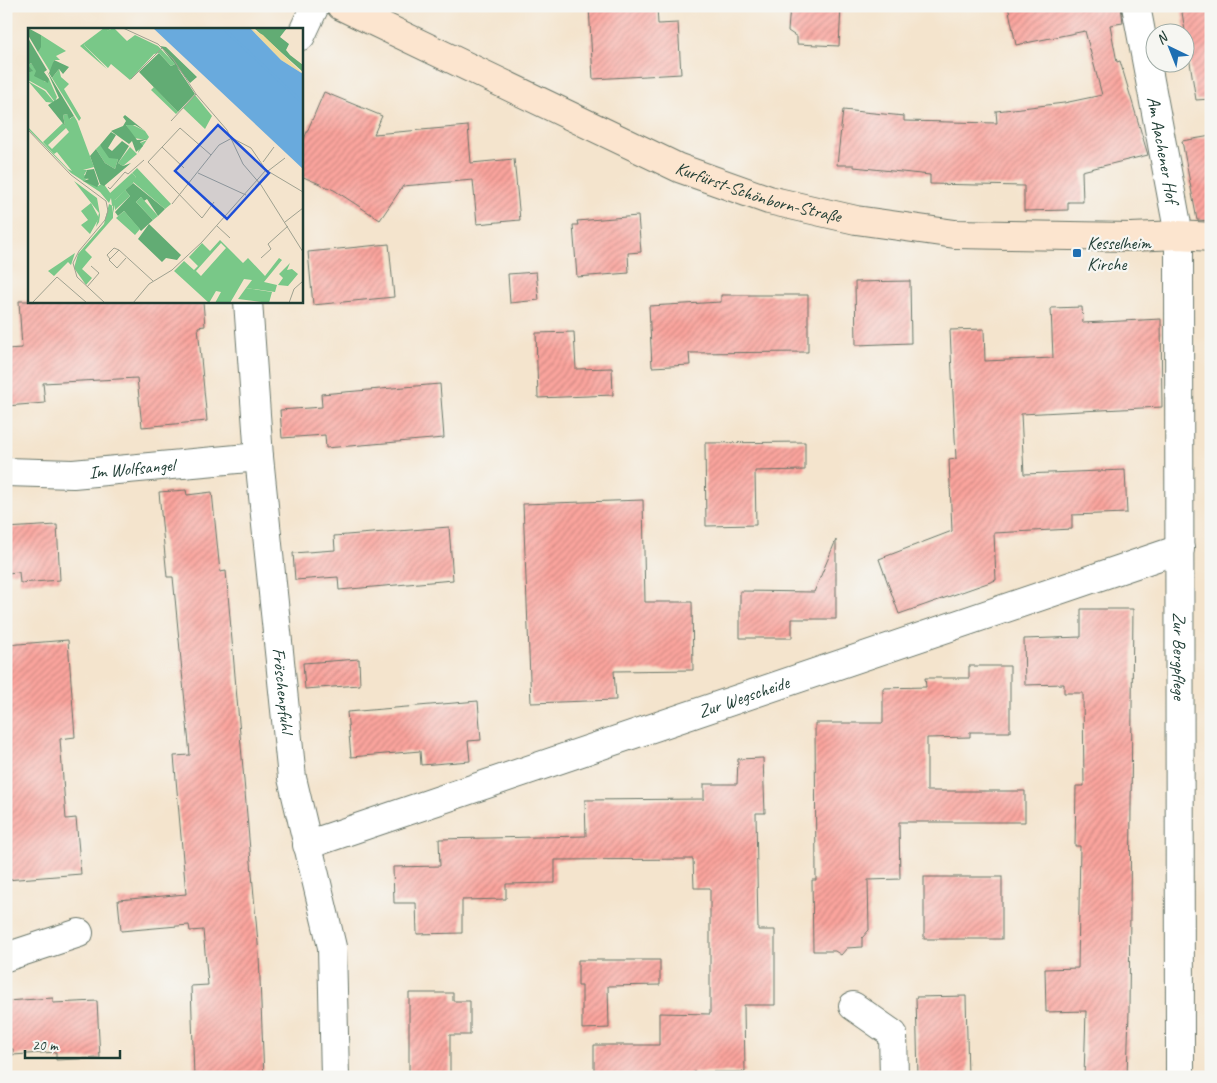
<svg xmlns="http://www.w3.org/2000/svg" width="1217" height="1083" viewBox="0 0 1217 1083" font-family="Caveat,sans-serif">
	<defs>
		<pattern id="building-hatch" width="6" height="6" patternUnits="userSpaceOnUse" patternTransform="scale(1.25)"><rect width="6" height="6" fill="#fba49d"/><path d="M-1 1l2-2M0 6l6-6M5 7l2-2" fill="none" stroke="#cb8781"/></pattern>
	</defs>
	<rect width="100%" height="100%" fill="#f6f6f2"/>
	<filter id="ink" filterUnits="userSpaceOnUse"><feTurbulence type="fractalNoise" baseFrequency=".02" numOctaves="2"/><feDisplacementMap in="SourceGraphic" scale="10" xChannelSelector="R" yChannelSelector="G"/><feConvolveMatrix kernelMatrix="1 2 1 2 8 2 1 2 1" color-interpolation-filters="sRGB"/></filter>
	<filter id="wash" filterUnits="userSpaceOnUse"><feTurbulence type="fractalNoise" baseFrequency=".0096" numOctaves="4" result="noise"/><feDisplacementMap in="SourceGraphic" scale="20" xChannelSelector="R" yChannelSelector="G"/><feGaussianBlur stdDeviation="1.12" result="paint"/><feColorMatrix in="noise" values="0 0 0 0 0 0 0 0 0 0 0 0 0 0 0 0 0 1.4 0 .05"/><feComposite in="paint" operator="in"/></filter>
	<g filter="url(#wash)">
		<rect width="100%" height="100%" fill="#f4e4cd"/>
		<g id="blocks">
			<g fill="url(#building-hatch)">
				<polygon points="589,6 657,6 658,24 678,23 681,74 593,79"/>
				<polygon points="790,6 841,6 839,46 797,44 797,37 788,31"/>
				<polygon points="1008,6 1121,6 1123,23 1110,25 1117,62 1120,61 1148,155 1082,171 1083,202 1068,202 1068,210 1024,211 1024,186 930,184 930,175 854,167 854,165 837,165 843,110 904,116 904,121 997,123 996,111 1064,103 1102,95 1085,31 1016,45"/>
				<polygon points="1181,6 1211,6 1211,99 1196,100"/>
				<polygon points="324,92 382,116 374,134 468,126 471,163 514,159 520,220 477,224 473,180 403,186 380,220 334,190 301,176 301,146"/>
				<polygon points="1211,136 1211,221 1197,220 1182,141"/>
				<polygon points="638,216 641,252 628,253 629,273 577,277 573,225 578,225 577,221"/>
				<polygon points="389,244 394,297 313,305 308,252"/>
				<polygon points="536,272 539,300 510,303 508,274"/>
				<polygon points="910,281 911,343 856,345 855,282"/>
				<polygon points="721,295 808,295 808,352 689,353 690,365 652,367 649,306 721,302"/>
				<polygon points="19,301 203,301 205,326 198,327 207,421 142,427 137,378 43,383 45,403 6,406 6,349 22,348"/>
				<polygon points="1082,307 1083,323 1161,319 1162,407 1021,414 1024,474 1125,470 1127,513 1072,515 1072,529 994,533 996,580 899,614 879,559 952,531 949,460 956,459 950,330 984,329 985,361 1053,358 1051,308"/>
				<polygon points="574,332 576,369 612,368 613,395 538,398 536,333"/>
				<polygon points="440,384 444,438 326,448 325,435 282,438 280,410 322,407 321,394"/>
				<polygon points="805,442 805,470 755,471 756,525 706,526 705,443"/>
				<polygon points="186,490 187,495 212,492 220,572 226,571 259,955 264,1077 194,1077 191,986 208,985 203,930 190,931 189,925 121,931 118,900 186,894 174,756 190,755 173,577 167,577 159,492"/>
				<polygon points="643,500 645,602 692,602 693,670 614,671 616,700 531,703 523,504"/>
				<polygon points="57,525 60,580 20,583 19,572 6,573 6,528"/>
				<polygon points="449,527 453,580 339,590 338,577 295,580 293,553 335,550 334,536"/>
				<polygon points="836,540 836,619 792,619 792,638 740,638 740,591 814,592"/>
				<polygon points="1081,609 1133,609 1129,1010 1127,1077 1084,1077 1086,1011 1046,1012 1045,969 1078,968 1080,846 1075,846 1076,786 1084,786 1083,693 1064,693 1064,684 1025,685 1024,639 1081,637"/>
				<polygon points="68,640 75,737 60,739 66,819 76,818 81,874 6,880 6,645"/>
				<polygon points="359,659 360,685 305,689 303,663"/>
				<polygon points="969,666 1010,666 1010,732 970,732 970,737 927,738 927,791 1025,791 1025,822 899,822 900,879 868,880 869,930 862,938 862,947 847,948 841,955 835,951 813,951 812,880 816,880 815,723 883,723 883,688 926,687 925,678 969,678"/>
				<polygon points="478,701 481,740 468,741 470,761 421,765 420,751 351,757 347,712"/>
				<polygon points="763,758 765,813 756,813 758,930 775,930 775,1005 744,1005 745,1072 694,1072 694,1077 594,1077 594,1045 659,1045 659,1013 710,1014 710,888 694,888 693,859 555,860 555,883 506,884 506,899 462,900 462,933 417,934 416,903 394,903 393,867 440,866 439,839 586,836 585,800 704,799 704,784 737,784 738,759"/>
				<rect x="924" y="877" width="78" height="62"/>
				<polygon points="578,960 660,960 660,985 608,986 609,1028 582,1029 582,986 578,986"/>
				<polygon points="409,993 453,993 453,1001 470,1001 470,1035 450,1035 450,1077 409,1077"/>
				<polygon points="966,996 968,1077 918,1077 916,997"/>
				<polygon points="53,998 53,1003 97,1001 100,1058 56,1060 56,1052 13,1055 13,1049 6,1049 6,1001"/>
			</g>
		</g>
	</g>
	<g filter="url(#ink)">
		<use href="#blocks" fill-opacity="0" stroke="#6a776a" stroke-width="1"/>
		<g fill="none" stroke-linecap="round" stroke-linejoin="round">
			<defs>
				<g id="street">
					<path id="s1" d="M 1136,6 L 1179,235 L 1180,1077"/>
					<polyline points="301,36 315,6"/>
					<path id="s2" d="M 248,301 L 259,457 L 292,778 L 332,947 L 335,1077"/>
					<path id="s3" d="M 6,472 L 73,474 L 259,457"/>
					<path id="s4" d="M 307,845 L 1180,549"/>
					<polyline points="6,957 79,933"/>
					<polyline points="853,1006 893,1034 894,1077"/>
				</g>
				<g id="secondary">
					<path id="s5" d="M 341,6 L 679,168 L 769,200 L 856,220 L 955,234 L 1131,237 L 1179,235 L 1211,237"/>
				</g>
			</defs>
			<use href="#street" stroke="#6a776a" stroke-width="30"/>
			<use href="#secondary" stroke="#6a776a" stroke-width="30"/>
			<use href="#street" stroke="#fff" stroke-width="28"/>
			<use href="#secondary" stroke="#fce5cf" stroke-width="28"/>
		</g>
	</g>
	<rect fill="#1f6fb2" stroke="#f6f6f2" stroke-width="2" x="1072" y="248" width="10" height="10" rx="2.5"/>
	<g text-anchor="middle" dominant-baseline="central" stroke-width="4.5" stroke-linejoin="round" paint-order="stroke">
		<g font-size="18" fill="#1f3d34" stroke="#f6f6f2">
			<text stroke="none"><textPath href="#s1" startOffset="146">Am Aachener Hof</textPath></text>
			<text stroke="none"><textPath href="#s5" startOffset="458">Kurfürst-Schönborn-Straße</textPath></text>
			<text stroke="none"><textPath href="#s3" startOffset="126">Im Wolfsangel</textPath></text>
			<text stroke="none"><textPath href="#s1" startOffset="654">Zur Bergpflege</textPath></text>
			<text stroke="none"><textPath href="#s2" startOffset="391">Fröschenpfuhl</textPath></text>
			<text stroke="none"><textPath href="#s4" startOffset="461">Zur Wegscheide</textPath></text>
		</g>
		<g font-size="18" fill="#1f3d34" stroke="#f6f6f2" text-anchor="start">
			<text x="1087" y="243">Kesselheim<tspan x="1087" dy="21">Kirche</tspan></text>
		</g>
	</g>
	<g transform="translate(28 28)">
		<rect width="275" height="275" fill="#f4e4cd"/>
		<path d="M 76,0 L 84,0 L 56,17 L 79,41 L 52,18 ZM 13,7 L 38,23 L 28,28 L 32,32 L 26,32 L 23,45 L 10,24 ZM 3,35 L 17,54 L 21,51 L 29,69 L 27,74 L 18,62 L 0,52 L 0,45 L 4,43 L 0,37 ZM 31,41 L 33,49 L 41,56 L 36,61 L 53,90 L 51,93 L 24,50 ZM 0,53 L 17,63 L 27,75 L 18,74 ZM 126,59 L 150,84 L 148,86 L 123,62 ZM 39,86 L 42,91 L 46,88 L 49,93 L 66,139 L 55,142 L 59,142 L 56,147 L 61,149 L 56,153 L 70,158 L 75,155 L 88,173 L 85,185 L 83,170 L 81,175 L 72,164 L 43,145 L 0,101 L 0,99 L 40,141 L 44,143 L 29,124 L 26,126 L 15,114 L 35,95 L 37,98 L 35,87 ZM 38,100 L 41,104 L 24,121 L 20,117 ZM 101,95 L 117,103 L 121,109 L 110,125 L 112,115 L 119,112 L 106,110 L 98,97 ZM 72,117 L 90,131 L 87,141 L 77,135 L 68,121 ZM 102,119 L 109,126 L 95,138 L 90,135 ZM 46,153 L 69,170 L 72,187 L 71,194 L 68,199 L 71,185 ZM 81,176 L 85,178 L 85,190 L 57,222 L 64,229 L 54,241 L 64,250 L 58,257 L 46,240 L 50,226 L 76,196 ZM 192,212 L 215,235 L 220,230 L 237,248 L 251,230 L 254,232 L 236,254 L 249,257 L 247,264 L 218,260 L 224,252 L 216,251 L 202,275 L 187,275 L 193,264 L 188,263 L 181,275 L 146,243 L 156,233 L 166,242 L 170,238 L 161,229 L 174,215 L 182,223 ZM 193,215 L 198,220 L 173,248 L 168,243 ZM 47,225 L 43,237 L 40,234 L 26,248 L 20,243 ZM 262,235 L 259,242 L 264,241 L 270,246 L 260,258 L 250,257 L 255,250 L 251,246 Z" fill="#79c888" fill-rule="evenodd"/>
		<path d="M 0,0 L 13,7 L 13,19 L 10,24 L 0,7 ZM 226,0 L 259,0 L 252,9 L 261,16 L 258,22 L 262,27 L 275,37 L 275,44 ZM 0,10 L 19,42 L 16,44 L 21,51 L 20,55 L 6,48 L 8,43 L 3,35 L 0,37 L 5,43 L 0,45 ZM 132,18 L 138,19 L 169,49 L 162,55 ZM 131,25 L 143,38 L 147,36 L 167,66 L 150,84 L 111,44 ZM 26,32 L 41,39 L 35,46 L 31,41 L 24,50 L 21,45 ZM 19,43 L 46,88 L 41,91 L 39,86 L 35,87 L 37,98 L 20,77 L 31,70 ZM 97,87 L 117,103 L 107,97 L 98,97 L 109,112 L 119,111 L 112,114 L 115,118 L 108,124 L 104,113 L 101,116 L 83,103 L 95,98 L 98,93 L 95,89 ZM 83,104 L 88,107 L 80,120 L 84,123 L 94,113 L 101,118 L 90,135 L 95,138 L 103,135 L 76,158 L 72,156 L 62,128 L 68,121 L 77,135 L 87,141 L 90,131 L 81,130 L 72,117 ZM 66,141 L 71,156 L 69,159 L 55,153 L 61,151 L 56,150 L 59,142 ZM 105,155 L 137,181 L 130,188 L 119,171 L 116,173 L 113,169 L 108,174 L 125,192 L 113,203 L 96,183 L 90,188 L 87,184 L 102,168 L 97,162 ZM 121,196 L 153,227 L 149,232 L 138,230 L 134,234 L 110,211 Z" fill="#62ac74"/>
		<path d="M 222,0 L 235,7 L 275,46 L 253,32 Z" fill="#eeda9e"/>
		<path d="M 167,67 L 184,88 L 177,101 L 155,80 Z" fill="#79c888"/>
		<path d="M 104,145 L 108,149 L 105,155 L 87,172 L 81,166 ZM 63,175 L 71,190 L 62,206 L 53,197 L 60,192 L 53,183 ZM 96,183 L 112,201 L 107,207 L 88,190 Z" fill="#79c888"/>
		<path d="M 109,140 L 143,176 L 137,181 L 104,153 L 108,149 L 104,145 ZM 97,162 L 102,168 L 87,182 L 87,172 ZM 113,169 L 130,188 L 125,192 L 108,174 ZM 218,260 L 244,264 L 241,275 L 210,271 Z" fill="#79c888"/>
		<path d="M 86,0 L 99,13 L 107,7 L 130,18 L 147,36 L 143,38 L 131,25 L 126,26 L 102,52 L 83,36 L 80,40 L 56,17 L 70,6 Z" fill="#79c888"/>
		<path d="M 125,0 L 222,0 L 253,32 L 275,46 L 275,141 Z" fill="#69aadd"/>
		<path fill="none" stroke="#69aadd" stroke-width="2.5" d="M 195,0 L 275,75"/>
		<path fill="none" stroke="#9fa190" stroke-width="1" d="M 95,0 L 130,16 L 145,31 L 168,66 L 199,102 L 215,136 L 233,157 L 275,224M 103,51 L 134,20M 143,93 L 168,66M 0,102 L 43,147 L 78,173 L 80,183 L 77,192 L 51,223 L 45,235 L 49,249 L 77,275M 134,119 L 156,140M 183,127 L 152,100 L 120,134 L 174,190 L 186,174M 235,134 L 246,119M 238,142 L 275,164M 240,143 L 257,130M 170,145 L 218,167M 80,159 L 82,161 L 97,144 L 100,146 L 116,132M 144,176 L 191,117 L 204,110 L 223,120 L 238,142M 257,194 L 275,180M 189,198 L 202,210M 98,230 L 89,240 L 81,232 L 91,222 L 125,253M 233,230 L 243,221 L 240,216 L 260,198M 82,231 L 79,227 L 86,220 L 91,222M 59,259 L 71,245 L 63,238M 4,275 L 29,249 L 59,275M 105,275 L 121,256 L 144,242 L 174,214 L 238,142M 261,275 L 266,261 L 275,253"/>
		<path fill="#1d4ed8" fill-opacity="0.15" stroke="#1d4ed8" stroke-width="2.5" d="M 190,97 L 241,145 L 199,191 L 147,143 Z"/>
		<rect width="275" height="275" fill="none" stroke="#1f3d34" stroke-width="2.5"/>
	</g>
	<rect width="1217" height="1083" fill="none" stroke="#f6f6f2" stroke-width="25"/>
	<g transform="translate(1170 48) rotate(317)"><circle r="24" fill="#f6f6f2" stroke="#a0aca6"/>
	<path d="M0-4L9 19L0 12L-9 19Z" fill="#1f6fb2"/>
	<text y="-8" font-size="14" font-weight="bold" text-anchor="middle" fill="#1f3d34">N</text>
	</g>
	<path d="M25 1050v8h95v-8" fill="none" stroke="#1f3d34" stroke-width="2.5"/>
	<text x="32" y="1050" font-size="15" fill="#1f3d34" stroke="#f6f6f2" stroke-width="4" paint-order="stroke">20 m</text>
</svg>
